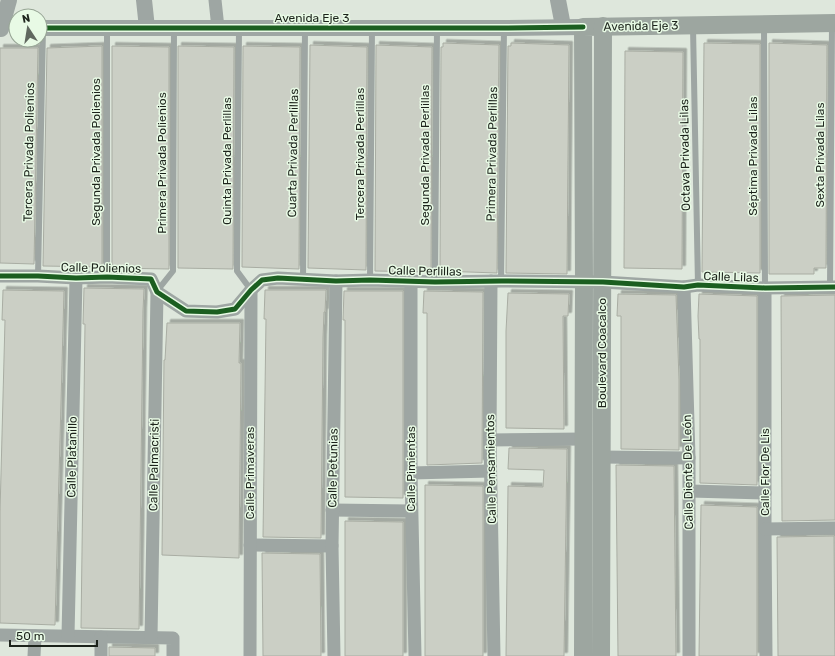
<svg xmlns="http://www.w3.org/2000/svg" width="835" height="656" viewBox="0 0 835 656" font-family="Rubik,sans-serif">
	<defs>
		<filter id="shadow"><feDropShadow dx="3.5" dy="-3.5" stdDeviation="0" flood-color="#0004"/></filter>
	</defs>
	<rect width="100%" height="100%" fill="#dee7dc"/>
	<g fill="#cbcfc5" stroke="#a9ada3" filter="url(#shadow)">
		<polygon points="443,43 499,45 497,273 440,271 441,47 443,47"/>
		<polygon points="511,43 569,45 567,274 506,273 508,46 511,46"/>
		<polygon points="704,43 760,44 760,273 702,272"/>
		<polygon points="769,43 827,45 826,268 814,268 814,274 769,274"/>
		<polygon points="310,45 367,47 366,270 308,268"/>
		<polygon points="376,45 432,47 431,272 375,271"/>
		<polygon points="102,46 102,267 43,266 47,48"/>
		<polygon points="112,46 169,47 169,269 112,268"/>
		<polygon points="178,46 234,47 233,269 178,268"/>
		<polygon points="243,46 300,47 299,269 242,267"/>
		<polygon points="0,48 38,48 34,264 0,263"/>
		<polygon points="625,51 683,52 682,269 624,268"/>
		<polygon points="84,288 144,289 143,311 139,629 81,628 85,324 83,324"/>
		<polygon points="3,290 64,291 55,625 0,623 0,512 5,320 2,320"/>
		<polygon points="265,290 326,290 325,312 324,312 323,338 321,538 263,537 266,319 264,319"/>
		<polygon points="344,291 403,291 403,498 345,497 345,320 343,320"/>
		<polygon points="424,291 483,292 482,463 427,465 427,313 423,313"/>
		<polygon points="508,293 569,294 568,316 563,316 564,429 506,428 506,331"/>
		<polygon points="618,294 676,295 679,379 679,450 621,449 621,316 617,316"/>
		<polygon points="699,294 757,296 757,485 700,483 700,339 699,339 698,316"/>
		<polygon points="835,295 835,520 782,521 781,296"/>
		<polygon points="167,323 240,323 239,363 241,363 239,558 162,555 164,360 165,360"/>
		<polygon points="509,448 567,449 564,656 506,656 508,486 543,487 544,470 508,469"/>
		<polygon points="616,465 674,466 676,656 618,656"/>
		<polygon points="425,485 483,486 483,656 425,656"/>
		<polygon points="701,505 757,507 757,656 699,656"/>
		<polygon points="345,521 403,522 403,656 345,656"/>
		<polygon points="834,536 835,656 778,656 777,537"/>
		<polygon points="262,553 320,554 321,656 263,656"/>
		<polygon points="109,647 155,648 155,656 109,656"/>
	</g>
	<g fill="none" stroke-linecap="round" stroke-linejoin="round">
		<g stroke="#9ea6a3" stroke-width="6">
			<polyline points="764,25 765,288"/>
			<polyline points="693,27 698,285"/>
			<polyline points="239,29 237,271 251,290"/>
			<polyline points="38,276 43,28"/>
			<polyline points="107,277 107,28"/>
			<polyline points="303,279 305,29"/>
			<polyline points="370,280 372,28"/>
			<polyline points="501,281 504,28"/>
			<polyline points="435,282 437,29"/>
			<polyline points="830,287 832,25"/>
			<polyline points="157,291 173,271 174,29"/>
		</g>
		<g stroke="#9ea6a3" stroke-width="13">
			<polyline points="215,0 218,28"/>
			<polyline points="0,276 38,276 76,278 107,277 151,279 157,292 186,311 217,312 235,309 251,290 262,280 278,278 336,281 370,280 435,282 501,281 603,282 684,287 698,285 765,288 835,287"/>
			<polyline points="411,281 411,473 415,656"/>
			<polyline points="491,281 490,440 494,656"/>
			<polyline points="684,287 689,458 689,656"/>
			<polyline points="765,288 765,529 766,656"/>
			<polyline points="490,440 583,439"/>
			<polyline points="601,457 689,458"/>
			<polyline points="411,473 490,471"/>
			<polyline points="690,491 765,493"/>
			<polyline points="332,510 411,511"/>
			<polyline points="765,529 835,528"/>
			<polyline points="250,545 332,546"/>
			<polyline points="0,635 173,638 173,656"/>
			<polyline points="68,636 76,278"/>
			<polyline points="151,637 157,292"/>
			<polyline points="34,656 35,636"/>
			<polyline points="101,656 101,637"/>
			<polyline points="250,656 251,290"/>
			<polyline points="334,656 332,546 336,281"/>
		</g>
		<g stroke="#9ea6a3" stroke-width="16">
			<polyline points="144,0 147,28"/>
			<polyline points="558,0 563,26"/>
			<polyline points="40,28 504,28 583,27"/>
			<polyline points="1,29 9,0"/>
		</g>
		<g stroke="#9da6a0" stroke-width="18">
			<polyline points="583,656 584,282 583,27 835,23"/>
			<polyline points="601,656 603,26"/>
		</g>
		<defs>
			<g id="cycleway">
				<polyline points="40,28 504,28 583,27"/>
				<polyline points="0,276 38,276 76,278 107,277 151,279 157,292 186,311 217,312 235,309 251,290 262,280 278,278 336,281 370,280 435,282 501,281 603,282 684,287 698,285 765,288 835,287"/>
			</g>
		</defs>
		<use href="#cycleway" stroke="#e8fae5" stroke-width="8"/>
		<use href="#cycleway" stroke="#1b5e20" stroke-width="5"/>
	</g>
	<g text-anchor="middle" dominant-baseline="central" stroke-width="3" stroke-linejoin="round" paint-order="stroke">
		<g font-size="12" fill="#1c231b" stroke="#e8fae5">
			<text x="312" y="18">Avenida Eje 3</text>
			<text transform="translate(641 26) rotate(-1)">Avenida Eje 3</text>
			<text transform="translate(29 152) rotate(-89)">Tercera Privada Polienios</text>
			<text transform="translate(96 152) rotate(-90)">Segunda Privada Polienios</text>
			<text transform="translate(293 153) rotate(-89)">Cuarta Privada Perlillas</text>
			<text transform="translate(360 154) rotate(-90)">Tercera Privada Perlillas</text>
			<text transform="translate(492 154) rotate(-89)">Primera Privada Perlillas</text>
			<text transform="translate(425 155) rotate(-90)">Segunda Privada Perlillas</text>
			<text transform="translate(685 155) rotate(-91)">Octava Privada Lilas</text>
			<text transform="translate(820 155) rotate(-90)">Sexta Privada Lilas</text>
			<text transform="translate(753 156) rotate(-90)">Séptima Privada Lilas</text>
			<text transform="translate(227 161) rotate(-90)">Quinta Privada Perlillas</text>
			<text transform="translate(162 163) rotate(-90)">Primera Privada Polienios</text>
			<text transform="translate(101 268) rotate(1)">Calle Polienios</text>
			<text transform="translate(425 271) rotate(1)">Calle Perlillas</text>
			<text transform="translate(731 277) rotate(2)">Calle Lilas</text>
			<text transform="translate(602 353) rotate(-90)">Boulevard Coacalco</text>
			<text transform="translate(72 457) rotate(-89)">Calle Platanillo</text>
			<text transform="translate(154 465) rotate(-89)">Calle Palmacristi</text>
			<text transform="translate(333 468) rotate(-89)">Calle Petunias</text>
			<text transform="translate(411 469) rotate(-90)">Calle Pimientas</text>
			<text transform="translate(491 469) rotate(-91)">Calle Pensamientos</text>
			<text transform="translate(688 472) rotate(-91)">Calle Diente De León</text>
			<text transform="translate(765 472) rotate(-90)">Calle Flor De Lis</text>
			<text transform="translate(250 473) rotate(-90)">Calle Primaveras</text>
		</g>
	</g>
	<g transform="translate(28 28) rotate(348)"><circle r="19" fill="#e8fae5" stroke="#96a494"/>
	<path d="M0-3L7 15L0 10L-7 15Z" fill="#60685f"/>
	<text y="-6" font-size="11" font-weight="bold" text-anchor="middle" fill="#1c231b">N</text>
	</g>
	<path d="M10 640v6h87v-6" fill="none" stroke="#1c231b" stroke-width="2"/>
	<text x="16" y="640" font-size="12" fill="#1c231b" stroke="#e8fae5" stroke-width="3" paint-order="stroke">50 m</text>
</svg>
